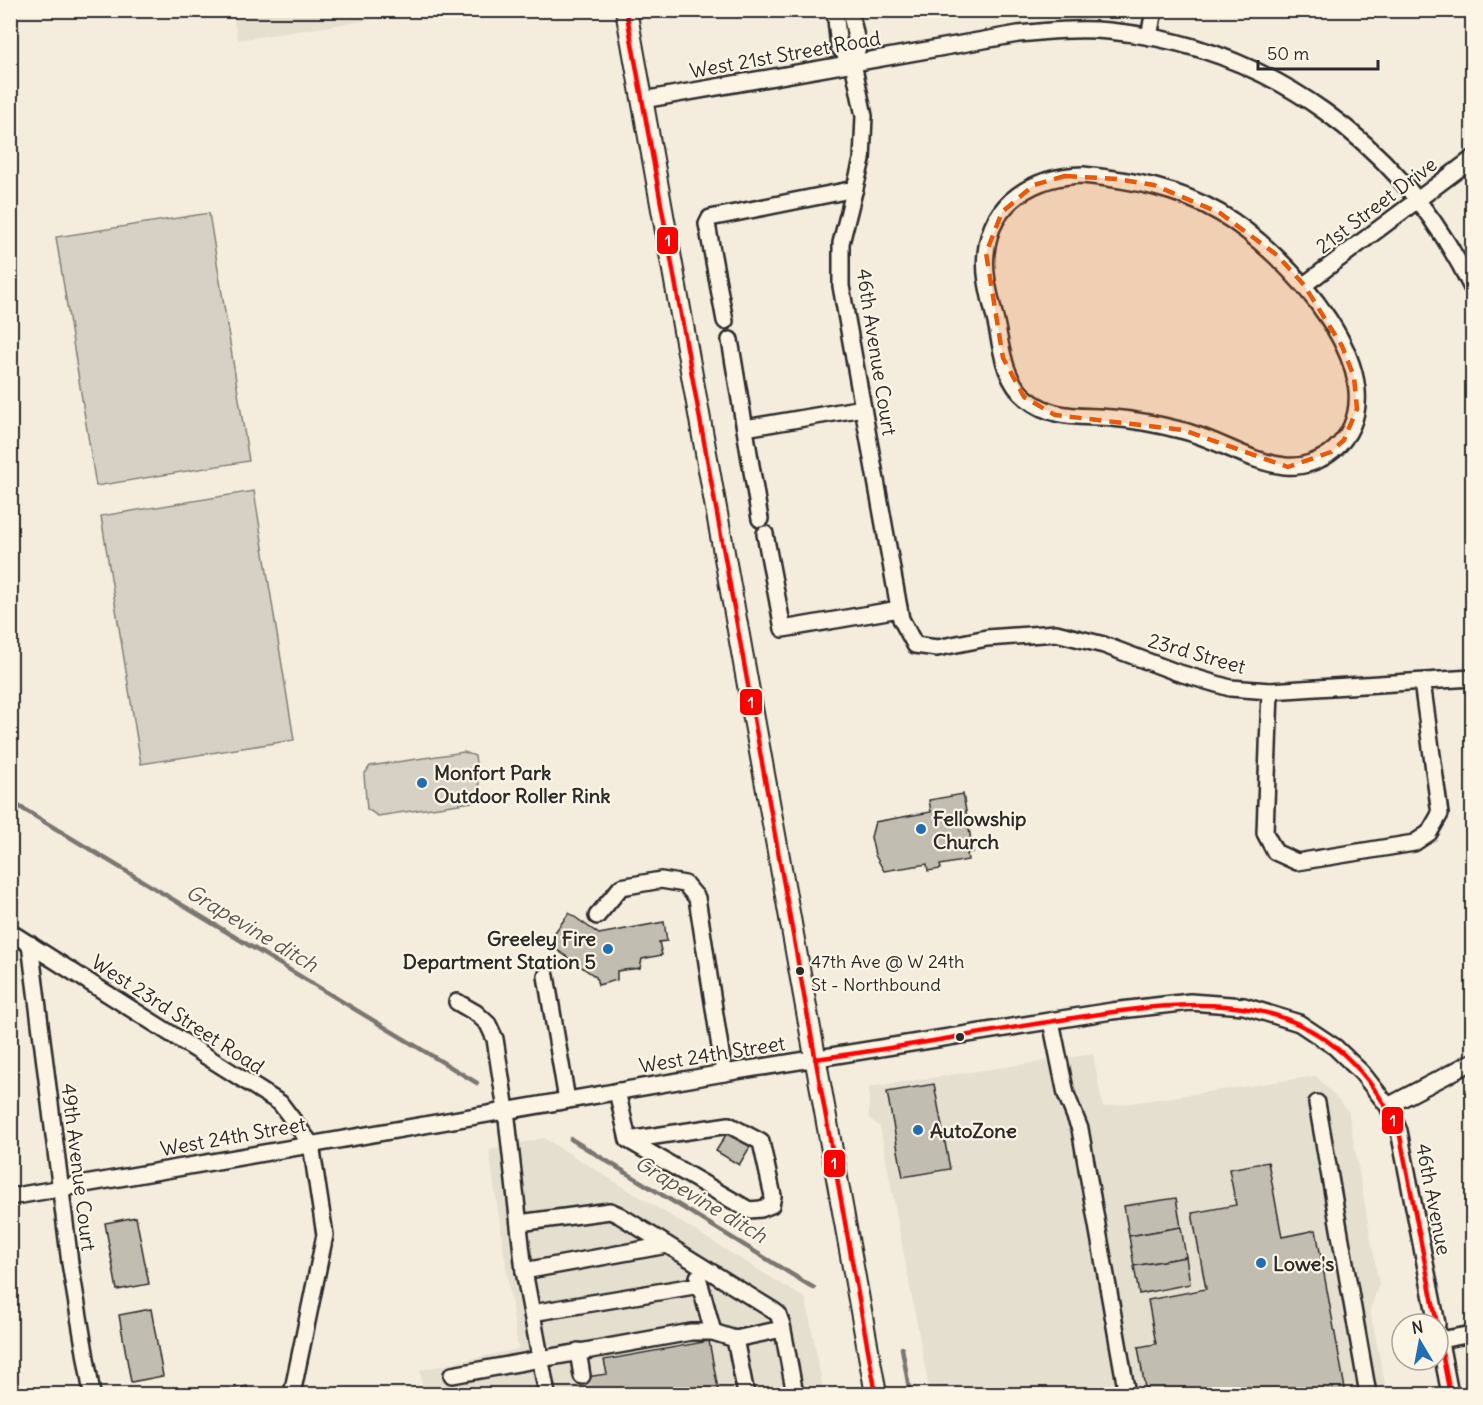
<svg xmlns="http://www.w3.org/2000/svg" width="1483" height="1405" viewBox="0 0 1483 1405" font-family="Delius,sans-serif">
	<rect width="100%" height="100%" fill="#f4edde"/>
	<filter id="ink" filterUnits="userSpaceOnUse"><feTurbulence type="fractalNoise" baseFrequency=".0167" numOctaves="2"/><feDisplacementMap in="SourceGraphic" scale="12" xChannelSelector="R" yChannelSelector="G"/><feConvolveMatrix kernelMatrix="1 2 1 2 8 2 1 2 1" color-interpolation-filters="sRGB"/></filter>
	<g filter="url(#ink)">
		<g fill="#e5dfd0">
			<polygon points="232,11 232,10 429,11 238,40"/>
			<polygon points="1093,1054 1103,1107 1316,1076 1348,1110 1379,1284 1370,1310 1387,1394 930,1394 880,1127 869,1118 869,1087"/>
			<polygon points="544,1138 806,1299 824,1394 424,1394 420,1370 518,1349 489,1150"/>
		</g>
		<g fill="#d6d1c4" stroke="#807e78" stroke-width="1.5">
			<polygon points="209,213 249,461 96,486 56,237"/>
			<polygon points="254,491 294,740 141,764 101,516"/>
			<polygon points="464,752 475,756 480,791 472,802 378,816 367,809 364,775 370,766"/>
		</g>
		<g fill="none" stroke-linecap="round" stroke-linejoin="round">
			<g stroke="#7a7771" stroke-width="4.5">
				<polyline points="10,801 477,1083"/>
				<polyline points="571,1139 814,1288"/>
				<polyline points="902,1348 910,1394"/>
			</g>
		</g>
		<g fill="#c2bdb1" stroke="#2b2b2b" stroke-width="1.5">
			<polygon points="963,794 973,852 967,853 968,860 940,865 941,869 928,871 927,864 884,871 875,855 871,837 875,822 931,812 929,800"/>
			<polygon points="569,913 599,934 664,922 667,941 659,942 662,955 642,959 640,968 617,971 617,980 598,985 596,977 547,943"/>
			<polygon points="934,1084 950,1169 903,1177 887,1092"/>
			<polygon points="730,1128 753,1142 739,1165 716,1151"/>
			<polygon points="1268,1162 1282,1237 1316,1230 1346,1394 1146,1394 1138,1347 1156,1344 1148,1300 1206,1289 1192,1213 1236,1205 1229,1169"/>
			<polygon points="1176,1198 1181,1227 1129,1236 1124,1206"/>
			<polygon points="136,1217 149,1284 117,1290 105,1223"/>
			<polygon points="1181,1227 1186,1257 1134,1266 1129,1236"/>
			<polygon points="1186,1257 1190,1284 1139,1294 1134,1266"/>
			<polygon points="151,1309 163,1376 131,1382 119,1315"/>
			<polygon points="709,1341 719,1394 583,1394 580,1378 607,1374 604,1360"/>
			<polygon points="247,1386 249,1394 210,1394 209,1393"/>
		</g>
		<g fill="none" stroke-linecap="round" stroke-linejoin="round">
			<polyline stroke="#ccc6ba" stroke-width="15" stroke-dasharray="15 8" stroke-linecap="butt" points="582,1376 586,1394"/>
			<defs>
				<g id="minor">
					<polyline points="835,10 839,47 853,63"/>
					<polyline points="850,10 858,47 853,63"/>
					<polyline points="1149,37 1154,10"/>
					<polyline points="853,63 864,116 862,160 841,243 841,286 901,619 915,645 937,648 987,638 1056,633 1104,645 1176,672 1230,688 1270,691 1472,678"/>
					<path d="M 643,100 L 1018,34 C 1048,31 1079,28 1109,31 C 1269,46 1403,145 1472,288"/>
					<path d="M 1083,175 C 1131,180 1177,188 1220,213 C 1281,248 1410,381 1334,450 C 1321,461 1302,468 1285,466 C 1248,462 1216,438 1180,430 C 1157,424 1135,420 1112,418 C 1080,415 1053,420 1026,398 C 1005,381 1002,352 997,327 C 992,303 983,277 986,253 C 991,201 1035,176 1083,175 Z"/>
					<polyline points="1304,285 1472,159"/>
					<polyline points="725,321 707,224 710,218 855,189"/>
					<polyline points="730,340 760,519"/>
					<polyline points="745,428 863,408"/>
					<polyline points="765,534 783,629 899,609"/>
					<polyline points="1270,691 1265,833 1275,852 1297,862 1414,843 1429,833 1440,814 1422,682"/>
					<polyline points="597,916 621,887 661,880 685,884 697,898 724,1073"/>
					<polyline points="10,932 280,1103 311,1144 325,1235 292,1394"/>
					<polyline points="30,944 70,1263 92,1394"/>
					<polyline points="546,976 567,1100"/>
					<polyline points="457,1002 476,1013 488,1024 495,1039 506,1110 524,1271 547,1394"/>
					<polyline points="1051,1021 1066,1094 1080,1129 1127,1394"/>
					<polyline points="617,1091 628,1140 749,1210 761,1209 771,1205 773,1196 761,1142 729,1125 628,1140"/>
					<polyline points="1317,1103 1368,1394"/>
					<polyline points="1388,1106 1472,1062"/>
					<polyline points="10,1197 724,1073 1112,1011 1190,1002 1244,1006 1299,1023 1335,1047 1362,1073 1388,1106 1399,1131 1437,1324"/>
					<polyline points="519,1223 610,1211 619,1215 774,1311 778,1314 782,1325 795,1394"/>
					<polyline points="524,1271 667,1245"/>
					<polyline points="698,1277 713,1332"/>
					<polyline points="532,1313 700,1285"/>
					<polyline points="1438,1332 1450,1394"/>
					<polyline points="735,1339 782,1329"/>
					<polyline points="1440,1340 1472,1334"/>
					<polyline points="578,1351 582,1376"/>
					<polyline points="452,1375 691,1332 713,1332 735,1339 746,1394"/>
				</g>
				<polyline id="major" points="626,10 876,1394"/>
			</defs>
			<use href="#minor" stroke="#2b2b2b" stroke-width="20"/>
			<use href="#major" stroke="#2b2b2b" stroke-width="24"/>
			<use href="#minor" stroke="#fcf5e5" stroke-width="15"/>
			<use href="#major" stroke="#fcf5e5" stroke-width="20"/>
			<defs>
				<g id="bus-1">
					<polyline points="626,10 876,1394"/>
					<path d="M 815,1059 C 893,1049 971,1034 1048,1022 C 1193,999 1322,974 1399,1131 L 1437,1324"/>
					<polyline points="1438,1332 1450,1394"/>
				</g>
			</defs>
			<use href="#bus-1" stroke="#fcf5e5" stroke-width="9"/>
			<use href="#bus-1" stroke="#f00" stroke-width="4.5"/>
		</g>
	</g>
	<path fill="#e8590c" fill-opacity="0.2" stroke="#e8590c" stroke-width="4.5" stroke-dasharray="12 8" stroke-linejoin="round" d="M 1065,176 L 1117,179 L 1154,185 L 1220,213 L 1277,255 L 1304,285 L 1342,346 L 1354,377 L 1357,409 L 1344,440 L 1331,452 L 1288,467 L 1183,430 L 1055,415 L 1024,397 L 1003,358 L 986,253 L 1002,212 L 1034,185 Z"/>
	<g fill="#1f6fb2" stroke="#fcf5e5" stroke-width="2">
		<circle cx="422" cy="783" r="6"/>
		<circle cx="921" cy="829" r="6"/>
		<circle cx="608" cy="949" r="6"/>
		<circle cx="918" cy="1130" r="6"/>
		<circle cx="1261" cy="1263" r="6"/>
	</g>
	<g fill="#2b2b2b" stroke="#fcf5e5" stroke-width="2">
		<circle cx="800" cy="971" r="5"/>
		<circle cx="960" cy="1037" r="5"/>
	</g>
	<g text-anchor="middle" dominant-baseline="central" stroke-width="4.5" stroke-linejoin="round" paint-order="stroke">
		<g font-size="18" fill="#2b2b2b" stroke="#fcf5e5" text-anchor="start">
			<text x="811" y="961">47th Ave @ W 24th<tspan x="811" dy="23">St - Northbound</tspan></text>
		</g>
		<g font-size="20" fill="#2b2b2b" stroke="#fcf5e5">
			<text transform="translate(785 54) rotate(-10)">West 21st Street Road</text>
			<text transform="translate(1376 205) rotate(-37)">21st Street Drive</text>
			<text transform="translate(877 352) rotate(81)">46th Avenue Court</text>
			<text transform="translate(1197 653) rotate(16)">23rd Street</text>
			<text transform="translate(178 1014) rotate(33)">West 23rd Street Road</text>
			<text transform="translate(712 1054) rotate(-9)">West 24th Street</text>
			<text transform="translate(233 1136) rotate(-10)">West 24th Street</text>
			<text transform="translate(79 1167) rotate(83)">49th Avenue Court</text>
			<text transform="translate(1434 1199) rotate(79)">46th Avenue</text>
		</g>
		<g font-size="20" font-weight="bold" fill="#2b2b2b" stroke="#fcf5e5" text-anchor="start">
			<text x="434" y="772">Monfort Park<tspan x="434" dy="23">Outdoor Roller Rink</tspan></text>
			<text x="933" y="818">Fellowship<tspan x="933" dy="23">Church</tspan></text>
			<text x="596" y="938" text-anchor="end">Greeley Fire<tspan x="596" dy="23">Department Station 5</tspan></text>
			<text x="930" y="1130">AutoZone</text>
			<text x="1273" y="1263">Lowe's</text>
		</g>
		<g font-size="21" font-style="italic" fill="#595754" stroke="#fcf5e5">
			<text transform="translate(252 928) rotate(31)">Grapevine ditch</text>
			<text transform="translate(701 1199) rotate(31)">Grapevine ditch</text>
		</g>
	</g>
	<g stroke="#fcf5e5" stroke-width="2">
		<rect x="656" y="226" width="23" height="29" rx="6" fill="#f00"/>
		<rect x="739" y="688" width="24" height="28" rx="6" fill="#f00"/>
		<rect x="1381" y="1106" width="23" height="29" rx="6" fill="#f00"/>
		<rect x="823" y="1149" width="23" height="29" rx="6" fill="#f00"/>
	</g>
	<g font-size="16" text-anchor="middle" font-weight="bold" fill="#fff">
		<text x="668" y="246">1</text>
		<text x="751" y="708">1</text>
		<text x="1393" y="1126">1</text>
		<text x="834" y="1169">1</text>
	</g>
	<rect width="1483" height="1405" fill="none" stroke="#fcf5e5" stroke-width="36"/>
	<rect x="18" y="18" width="1447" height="1369" fill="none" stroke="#2b2b2b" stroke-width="2" filter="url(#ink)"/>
	<g transform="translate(1420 1342) rotate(350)"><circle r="28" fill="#fcf5e5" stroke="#a8a49b" stroke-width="1.5"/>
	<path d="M0-4.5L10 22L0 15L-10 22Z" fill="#1f6fb2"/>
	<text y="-9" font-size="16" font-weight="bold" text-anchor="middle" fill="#2b2b2b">N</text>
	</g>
	<path d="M1258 60v9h120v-9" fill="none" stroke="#2b2b2b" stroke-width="3"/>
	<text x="1267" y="60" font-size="18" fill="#2b2b2b" stroke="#fcf5e5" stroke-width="4.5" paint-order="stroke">50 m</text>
</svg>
